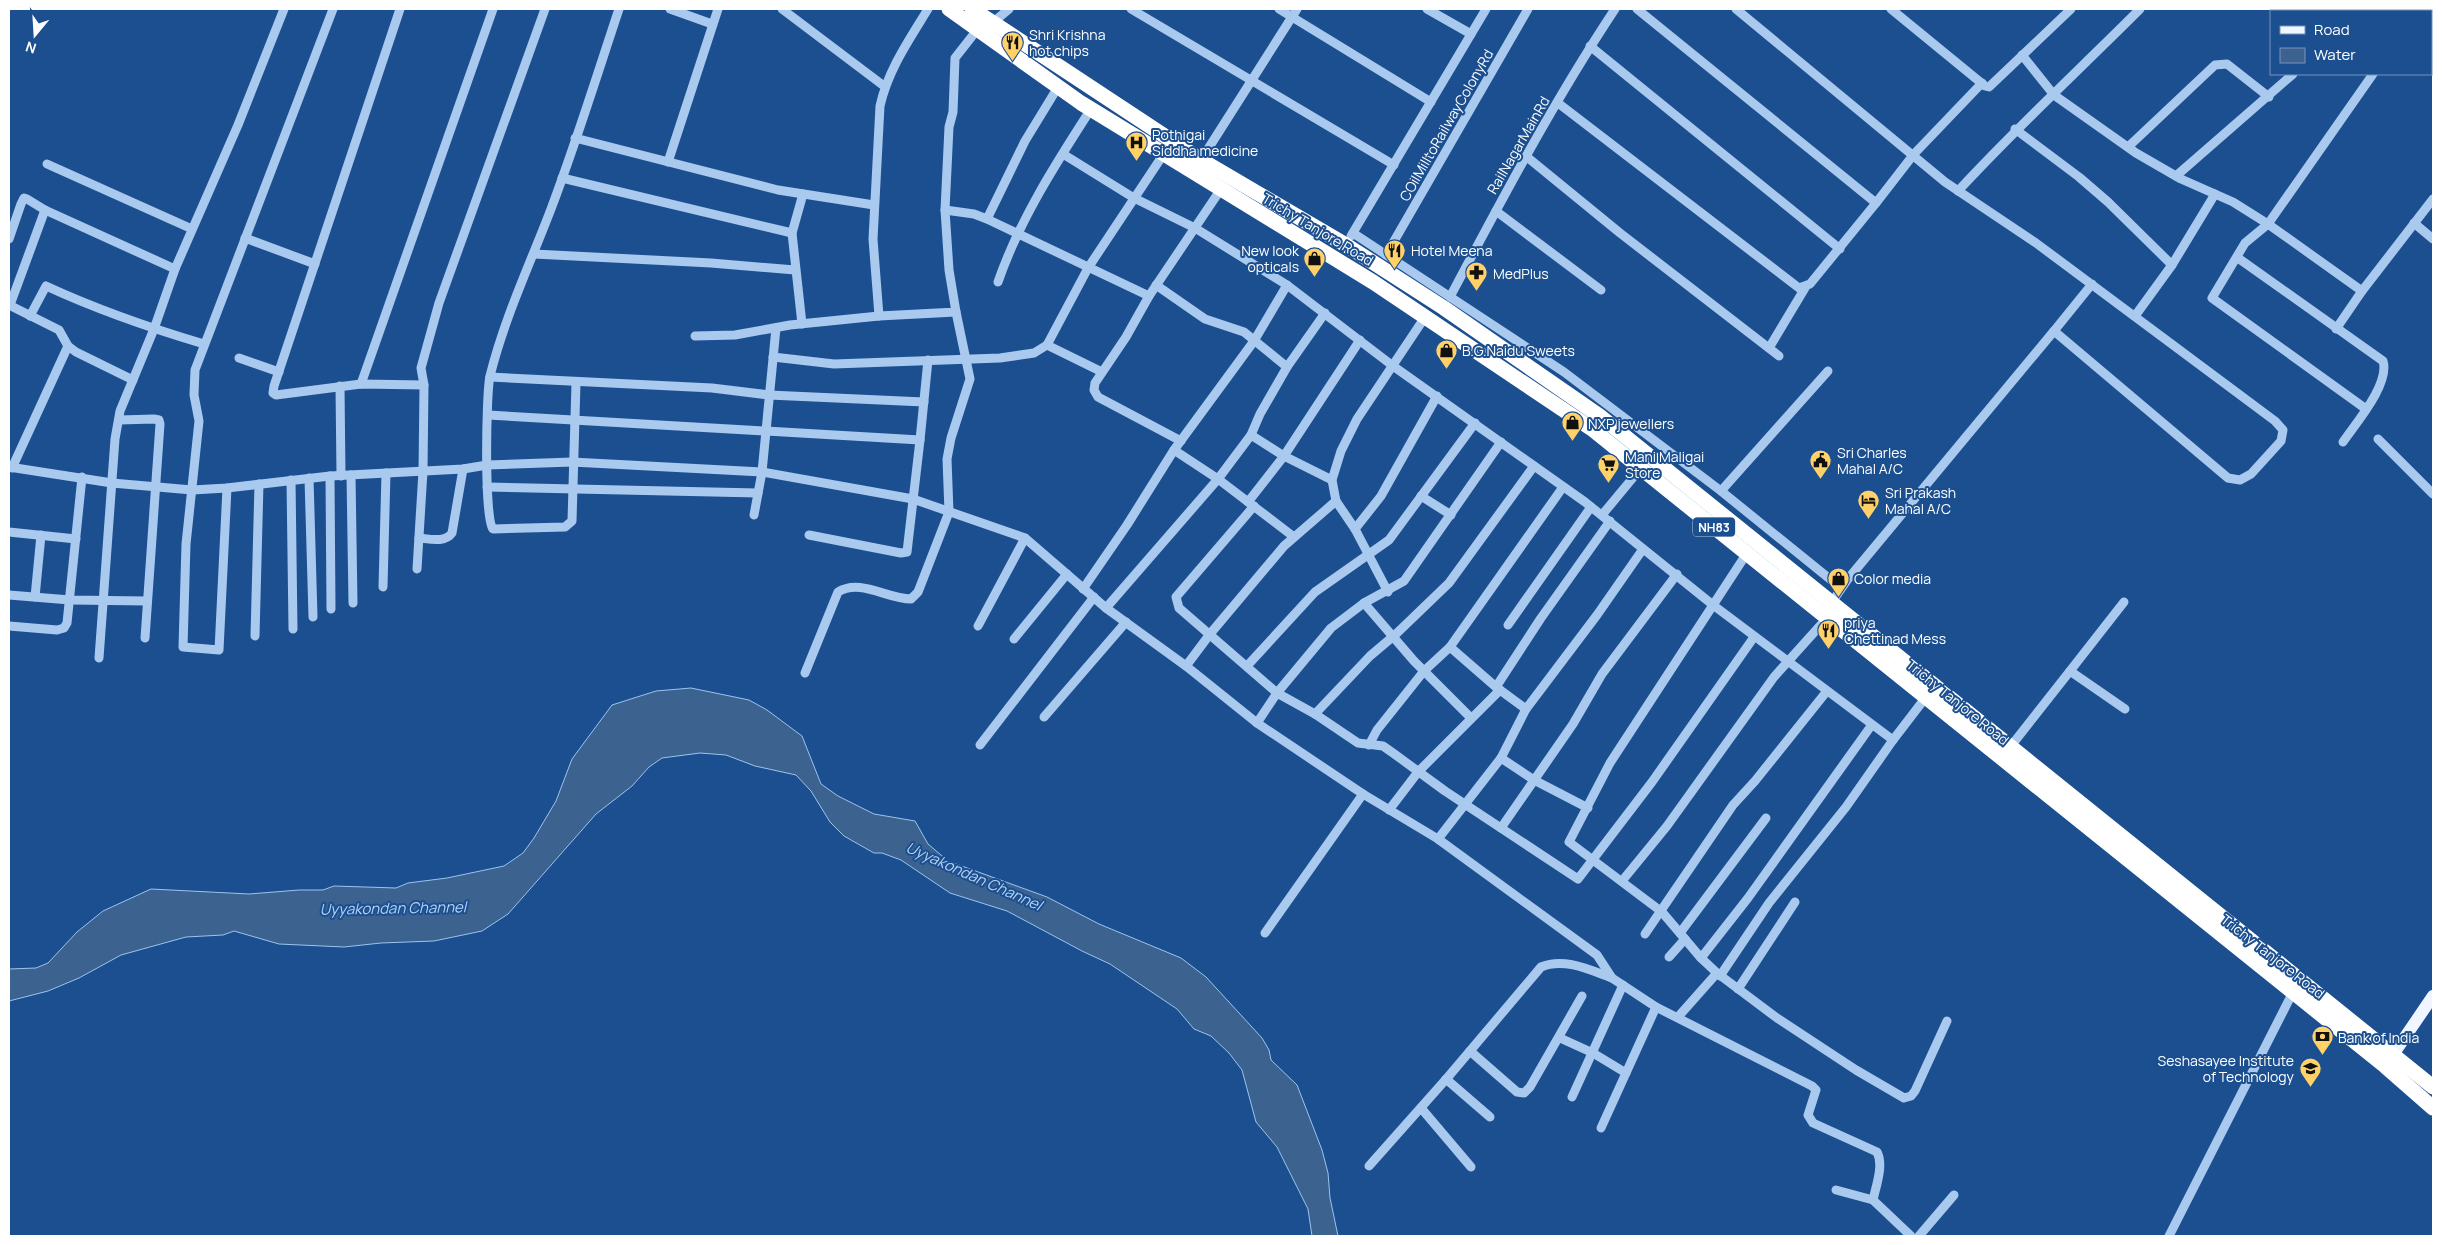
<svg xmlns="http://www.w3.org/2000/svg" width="2442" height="1245" viewBox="0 0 2442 1245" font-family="Manrope,sans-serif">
	<rect width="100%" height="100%" fill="#1b4f8f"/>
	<polygon fill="#3c6290" stroke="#9cc4f0" points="691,688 749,700 767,710 802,736 821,784 838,796 874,814 915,821 928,844 948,861 1047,897 1099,924 1181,958 1206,977 1262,1038 1269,1050 1271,1060 1297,1085 1322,1150 1328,1173 1330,1198 1338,1236 1312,1236 1308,1209 1277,1147 1256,1122 1242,1070 1229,1053 1211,1036 1194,1029 1177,1009 1110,964 1082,951 1007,911 950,893 901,860 882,853 874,853 844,836 830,822 811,791 796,775 755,766 726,755 700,753 662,758 649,767 632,786 596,814 508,914 482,931 434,941 381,943 344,947 279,944 234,931 223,935 186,937 121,955 79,978 48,991 9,1001 9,969 36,968 48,963 77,932 103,911 151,889 249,894 299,890 323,890 334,886 396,888 408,883 447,878 504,866 523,853 534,838 556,801 572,759 612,705 656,691"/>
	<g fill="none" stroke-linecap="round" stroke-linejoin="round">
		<g stroke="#a9c9ee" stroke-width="9">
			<polyline points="400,9 274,386 273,393 276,395 361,384 424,385 421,368 439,303 545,9"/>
			<polyline points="670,9 712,24"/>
			<polyline points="782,9 884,86"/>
			<polyline points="1131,9 1394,165"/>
			<polyline points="1279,9 1431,102"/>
			<polyline points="1427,9 1471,34"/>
			<polyline points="1637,9 1876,203 1914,154 1982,83"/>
			<polyline points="1736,9 1945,182 2036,243 2275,421 2283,430 2281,441 2251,474 2240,480 2228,478 2054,331 2092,284"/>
			<polyline points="1891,9 1985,86 1989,87 2071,9"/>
			<polyline points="2365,9 2368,11"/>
			<polyline points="2354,11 2356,9"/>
			<polyline points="991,24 1009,9"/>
			<polyline points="1590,46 1840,249"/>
			<polyline points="2022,55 2054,95 2136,153 2181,179 2233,202 2268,224 2373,74"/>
			<polyline points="1558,103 1799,288 1810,284 1876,203"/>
			<polyline points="2015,129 2079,177 2108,202 2172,265 2135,316"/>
			<polyline points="575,138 778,190 874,205"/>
			<polyline points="2128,147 2215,65 2227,64 2269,97"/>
			<polyline points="1063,154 1134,198 1195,228 1287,285 1393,366 1585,502 1713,605 1893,740"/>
			<polyline points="1527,157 1620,233 1779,356"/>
			<polyline points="1201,160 1297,9"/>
			<polyline points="668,162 718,9"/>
			<polyline points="47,164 192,229"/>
			<polyline points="2176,176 2293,74"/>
			<polyline points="562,178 792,233"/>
			<path d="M 1958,191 C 2016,128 2079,70 2140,9"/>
			<polyline points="945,210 974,214 987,219 1149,296"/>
			<polyline points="1496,211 1601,290"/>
			<polyline points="987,219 1025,141 1058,87"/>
			<polyline points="2414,223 2433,239"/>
			<polyline points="1353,233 1564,372 1721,491 1841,588"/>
			<polyline points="1351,236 1486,9"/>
			<polyline points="245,238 315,264"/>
			<polyline points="9,239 21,204 24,198 27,199 45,210 175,269"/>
			<polyline points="534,254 711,263 795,270"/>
			<polyline points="1386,255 1528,9"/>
			<path d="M 2238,258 L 2383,361 C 2390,384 2356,423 2343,442"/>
			<polyline points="2172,265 2215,194"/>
			<path d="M 998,282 C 1019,221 1056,163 1091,109"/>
			<path d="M 1450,297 C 1502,199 1554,101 1615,9"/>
			<polyline points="9,305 59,330 68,346 76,352 133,380"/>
			<polyline points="10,305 45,210"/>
			<path d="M 30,316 L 46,286 C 98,310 150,328 204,344"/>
			<path d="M 879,316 L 873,239 L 880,106 C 888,70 909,40 928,9"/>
			<polyline points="802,324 792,233 803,194"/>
			<polyline points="2336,329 2362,291"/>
			<polyline points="695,336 735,335 790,325 879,316 956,312 949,270 945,210 949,127 953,112 955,58 977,30"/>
			<polyline points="1769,348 1805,288"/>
			<polyline points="773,357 834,364 1000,358 1034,353 1047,345"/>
			<polyline points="239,358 279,372"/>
			<polyline points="1287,367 1325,313"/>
			<polyline points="1102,372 1047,345 1088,268 1163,155"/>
			<polyline points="490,377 712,388 769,395 924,402"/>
			<path d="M 576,383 L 572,521 L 565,527 L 493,529 C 484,519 486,394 490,376 C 504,319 530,264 551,209 C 576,143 597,75 619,9"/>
			<polyline points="361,384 493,9"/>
			<polyline points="340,386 341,476"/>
			<polyline points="2366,409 2212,298 2245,243 2268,224 2362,291 2433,199"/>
			<polyline points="488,415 920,440 928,360"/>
			<polyline points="119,420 154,419 159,420 160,424 145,638"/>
			<polyline points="2378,439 2433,494"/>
			<polyline points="1181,441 1098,397 1094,390 1095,383 1126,337 1149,296 1221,189"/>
			<polyline points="1174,450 1218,479 1294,537"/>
			<path d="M 9,467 L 112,483 L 192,490 L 227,488 L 330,476 L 463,469 L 487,465 L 572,462 L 762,472 L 913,499 L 1025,538 L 1106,608 L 1186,666 L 1257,723 L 1363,794 L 1438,839 L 1597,955 L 1612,978 L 1656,1007 L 1812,1086 L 1816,1090 L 1808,1115 L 1813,1123 L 1877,1152 C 1884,1165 1876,1186 1873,1200 L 1911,1236"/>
			<polyline points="12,468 68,346"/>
			<polyline points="351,475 353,603"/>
			<polyline points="330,476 331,609"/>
			<polyline points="309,478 313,617"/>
			<polyline points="291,480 293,629"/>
			<polyline points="1332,480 1284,456 1360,340"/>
			<polyline points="487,487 758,493"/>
			<polyline points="227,488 219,650 183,647 186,544 199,421 194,395 195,370 333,9"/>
			<polyline points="1721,491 1828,371"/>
			<polyline points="1421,496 1451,515"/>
			<polyline points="1248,502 1284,456 1251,435"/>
			<polyline points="1254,506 1176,597 1179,608 1277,693 1315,714 1358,743 1383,746 1393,753 1445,791 1578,879 1652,782 1754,637"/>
			<polyline points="754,515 762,472 776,328"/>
			<polyline points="1602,515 1641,468"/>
			<polyline points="1355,529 1381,496 1437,396"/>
			<polyline points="9,532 76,539"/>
			<polyline points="809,535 901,553 907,552 920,440"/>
			<path d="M 419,538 C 430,539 445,543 452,533 L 463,469"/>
			<polyline points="1747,553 1610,763 1569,842 1662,912 1701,958 1717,973 1777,1018 1856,1070 1904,1098 1911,1096 1915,1091 1947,1021"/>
			<polyline points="417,569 423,471 424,385"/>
			<polyline points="383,587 386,473"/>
			<polyline points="1083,589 1127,525 1174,450 1254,341 1287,285"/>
			<polyline points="1388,592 1355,529 1336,501 1332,480 1341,451 1357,419 1425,317"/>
			<polyline points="9,595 70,600 146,601"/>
			<polyline points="35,597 41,535"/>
			<polyline points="1832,602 1848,579 2054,331"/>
			<polyline points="1106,608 1218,479 1251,435 1260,414 1287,367 1244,332 1205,319 1156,285"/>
			<polyline points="1508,625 1591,507"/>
			<polyline points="9,626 57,630 64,628 67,623 82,477"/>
			<polyline points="978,626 1025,538"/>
			<polyline points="255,636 259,484"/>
			<polyline points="1014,639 1067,574"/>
			<polyline points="1450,647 1496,687 1526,709 1597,615 1643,549"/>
			<polyline points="99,658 115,439 120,411 154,329 175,269 238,125 284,9"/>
			<polyline points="1186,666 1210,634 1284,546 1336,501"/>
			<polyline points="1247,666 1315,592 1389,540 1475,423"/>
			<polyline points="2070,671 2124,602"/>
			<path d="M 805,673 L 838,592 C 860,578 887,599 911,599 L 918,592 L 949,512 L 947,459 L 951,438 L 970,379 L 956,312"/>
			<polyline points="1496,687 1541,618 1610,521"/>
			<polyline points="1315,714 1370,656 1396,634 1449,583 1534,466"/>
			<polyline points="1044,717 1126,622"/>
			<polyline points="1471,718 1414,661 1364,603 1404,581 1501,442"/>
			<polyline points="1257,723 1277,693 1331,628 1364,603"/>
			<polyline points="980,745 1094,597"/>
			<polyline points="1369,745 1377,730 1424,671 1450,647 1563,487"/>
			<polyline points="2011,746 2070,671 2125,709"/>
			<polyline points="1501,758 1526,709"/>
			<polyline points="1389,810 1418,772 1500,690"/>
			<polyline points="1501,828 1573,724 1602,674 1677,574"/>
			<polyline points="1438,839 1501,758 1534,780 1588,808"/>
			<polyline points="1622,881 1667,826 1774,677 1827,618"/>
			<polyline points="1265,933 1363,794"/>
			<polyline points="1680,933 1766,818"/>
			<polyline points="1645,934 1733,805 1755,781 1827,691"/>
			<polyline points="1669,957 1685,939"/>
			<polyline points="1701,958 1748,898 1871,726"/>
			<polyline points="1720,976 1769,903 1846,807 1893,740 1926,697"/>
			<polyline points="1738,989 1795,902"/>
			<polyline points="1678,1017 1717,973"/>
			<polyline points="1560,1038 1593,1053 1626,1073 1656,1007"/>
			<polyline points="1470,1051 1517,1092 1524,1093 1530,1087 1582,996"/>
			<polyline points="1446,1079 1490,1117"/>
			<polyline points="1572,1097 1623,985"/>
			<polyline points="1421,1108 1471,1167"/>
			<polyline points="1601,1128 1626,1073"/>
			<path d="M 1369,1166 L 1448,1077 L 1541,967 C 1564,957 1590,970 1612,978"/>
			<polyline points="1836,1190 1873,1200"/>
			<polyline points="1919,1236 1954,1195"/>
			<polyline points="2169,1236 2293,992"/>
		</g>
		<g stroke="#f0f6ff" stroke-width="12">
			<polyline points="2426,9 2427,11"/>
			<polyline points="2431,53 2433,67"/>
			<polyline points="2388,1062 2433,996"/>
		</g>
		<g stroke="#fff" stroke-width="15">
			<polyline points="949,9 1081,103 1373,282 1592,429 2385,1066 2433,1108"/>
			<polyline points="972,9 1201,160 1346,245 1444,308 1601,417 2433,1087"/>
		</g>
	</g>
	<defs>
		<symbol id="restaurant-pin" viewBox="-11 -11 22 30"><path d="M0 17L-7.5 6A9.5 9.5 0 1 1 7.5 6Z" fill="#ffd166" stroke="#1b4f8f"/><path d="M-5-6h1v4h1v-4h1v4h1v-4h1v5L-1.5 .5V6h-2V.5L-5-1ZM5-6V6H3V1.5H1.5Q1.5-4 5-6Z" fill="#111"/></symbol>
		<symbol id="hospital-pin" viewBox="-11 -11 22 30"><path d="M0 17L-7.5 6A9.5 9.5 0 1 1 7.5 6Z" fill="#ffd166" stroke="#1b4f8f"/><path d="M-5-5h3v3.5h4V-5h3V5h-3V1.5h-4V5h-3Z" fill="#111"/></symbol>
		<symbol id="shop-pin" viewBox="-11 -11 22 30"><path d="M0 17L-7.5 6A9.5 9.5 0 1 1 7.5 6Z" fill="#ffd166" stroke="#1b4f8f"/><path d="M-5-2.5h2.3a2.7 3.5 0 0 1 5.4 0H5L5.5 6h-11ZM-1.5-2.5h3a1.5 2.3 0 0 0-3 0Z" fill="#111"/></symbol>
		<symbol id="pharmacy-pin" viewBox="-11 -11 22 30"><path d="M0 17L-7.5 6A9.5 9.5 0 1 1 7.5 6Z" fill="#ffd166" stroke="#1b4f8f"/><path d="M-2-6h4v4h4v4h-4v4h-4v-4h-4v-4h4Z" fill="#111"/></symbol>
		<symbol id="civic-pin" viewBox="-11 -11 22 30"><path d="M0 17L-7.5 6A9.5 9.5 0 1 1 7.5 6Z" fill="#ffd166" stroke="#1b4f8f"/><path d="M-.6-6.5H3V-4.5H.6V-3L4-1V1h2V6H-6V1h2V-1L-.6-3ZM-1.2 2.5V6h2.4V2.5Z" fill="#111"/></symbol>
		<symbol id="supermarket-pin" viewBox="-11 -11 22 30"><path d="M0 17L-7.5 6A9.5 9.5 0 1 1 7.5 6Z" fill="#ffd166" stroke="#1b4f8f"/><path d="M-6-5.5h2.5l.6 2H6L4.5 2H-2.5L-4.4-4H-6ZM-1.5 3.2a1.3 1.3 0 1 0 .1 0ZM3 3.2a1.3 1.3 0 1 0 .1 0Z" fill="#111"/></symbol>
		<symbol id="hotel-pin" viewBox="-11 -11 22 30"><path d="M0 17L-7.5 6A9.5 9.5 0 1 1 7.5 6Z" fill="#ffd166" stroke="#1b4f8f"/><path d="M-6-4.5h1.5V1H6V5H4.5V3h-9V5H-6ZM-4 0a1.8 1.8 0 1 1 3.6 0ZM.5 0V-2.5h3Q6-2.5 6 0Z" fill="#111"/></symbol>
		<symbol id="bank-pin" viewBox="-11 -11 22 30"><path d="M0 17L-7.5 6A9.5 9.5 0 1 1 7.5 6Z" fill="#ffd166" stroke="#1b4f8f"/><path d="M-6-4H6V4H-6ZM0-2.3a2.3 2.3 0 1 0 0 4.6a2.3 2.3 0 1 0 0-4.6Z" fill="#111"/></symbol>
		<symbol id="university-pin" viewBox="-11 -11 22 30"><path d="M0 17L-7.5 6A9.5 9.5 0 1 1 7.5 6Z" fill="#ffd166" stroke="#1b4f8f"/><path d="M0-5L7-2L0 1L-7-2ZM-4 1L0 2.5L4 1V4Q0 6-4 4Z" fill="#111"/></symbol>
	</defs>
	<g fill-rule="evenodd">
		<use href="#restaurant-pin" x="1000" y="30" width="25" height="34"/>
		<use href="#hospital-pin" x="1124" y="130" width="25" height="34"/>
		<use href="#restaurant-pin" x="1382" y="238" width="25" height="34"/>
		<use href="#shop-pin" x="1302" y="246" width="25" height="34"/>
		<use href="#pharmacy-pin" x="1464" y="260" width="25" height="34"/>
		<use href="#shop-pin" x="1434" y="338" width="25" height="34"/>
		<use href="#shop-pin" x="1560" y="410" width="25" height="34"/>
		<use href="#civic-pin" x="1808" y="448" width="25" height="34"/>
		<use href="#supermarket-pin" x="1596" y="452" width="25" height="34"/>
		<use href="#hotel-pin" x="1856" y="488" width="25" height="34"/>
		<use href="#shop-pin" x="1826" y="566" width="25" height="34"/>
		<use href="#restaurant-pin" x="1816" y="618" width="25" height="34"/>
		<use href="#bank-pin" x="2310" y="1024" width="25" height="34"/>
		<use href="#university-pin" x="2298" y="1056" width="25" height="34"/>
	</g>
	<g text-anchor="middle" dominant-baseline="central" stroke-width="4" stroke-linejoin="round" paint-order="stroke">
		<rect fill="#1b4f8f" stroke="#bbcadd" stroke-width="1" x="1693" y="517.5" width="42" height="19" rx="4"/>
		<g font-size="12" font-weight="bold" fill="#fff">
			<text x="1714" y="527">NH83</text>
		</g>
		<g font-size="14" fill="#fff" stroke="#1b4f8f" text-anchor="start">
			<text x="1029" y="34">Shri Krishna<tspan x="1029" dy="16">hot chips</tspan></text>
			<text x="1152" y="134">Pothigai<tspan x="1152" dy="16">Siddha medicine</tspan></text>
			<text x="1299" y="250" text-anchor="end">New look<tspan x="1299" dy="16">opticals</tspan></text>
			<text x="1411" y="250">Hotel Meena</text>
			<text x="1493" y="273">MedPlus</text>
			<text x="1462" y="350">B.G.Naidu Sweets</text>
			<text x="1588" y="423">NXP jewellers</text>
			<text x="1837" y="452">Sri Charles<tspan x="1837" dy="16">Mahal A/C</tspan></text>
			<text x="1625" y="456">Mani Maligai<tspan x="1625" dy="16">Store</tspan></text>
			<text x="1885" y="492">Sri Prakash<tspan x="1885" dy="16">Mahal A/C</tspan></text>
			<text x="1854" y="578">Color media</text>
			<text x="1844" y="622">priya<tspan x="1844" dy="16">Chettinad Mess</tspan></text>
			<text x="2338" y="1037">Bank of India</text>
			<text x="2294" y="1060" text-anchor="end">Seshasayee Institute<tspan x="2294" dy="16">of Technology</tspan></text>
		</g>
		<g font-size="14" fill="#fff" stroke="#1b4f8f">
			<text transform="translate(1446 125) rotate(-60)">COilMilltoRailwayColonyRd</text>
			<text transform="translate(1518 145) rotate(-60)">RailNagarMainRd</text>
			<text transform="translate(1318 229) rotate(31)">Trichy Tanjore Road</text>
			<text transform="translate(1958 702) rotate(39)">Trichy Tanjore Road</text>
			<text transform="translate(2273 956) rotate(38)">Trichy Tanjore Road</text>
		</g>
		<g font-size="15" font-style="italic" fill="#b5d3f5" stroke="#1b4f8f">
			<text transform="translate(974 876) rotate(24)">Uyyakondan Channel</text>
			<text transform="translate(393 908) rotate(-1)">Uyyakondan Channel</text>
		</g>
	</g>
	<rect width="2442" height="1245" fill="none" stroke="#ffffff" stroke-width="20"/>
	<rect x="2270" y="10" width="162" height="65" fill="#1b4f8f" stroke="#7695bc"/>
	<rect x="2280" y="26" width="25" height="8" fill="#f0f6ff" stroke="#7695bc"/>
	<text x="2314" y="35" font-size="15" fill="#ffffff">Road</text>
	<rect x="2280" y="48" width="25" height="15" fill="#3c6290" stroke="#7695bc"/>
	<text x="2314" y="60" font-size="15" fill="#ffffff">Water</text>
	<g transform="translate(35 35) rotate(198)" stroke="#1b4f8f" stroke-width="4" paint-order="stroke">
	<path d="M0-4L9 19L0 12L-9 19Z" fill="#ffffff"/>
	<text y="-8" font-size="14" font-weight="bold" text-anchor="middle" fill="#ffffff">N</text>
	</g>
</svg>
